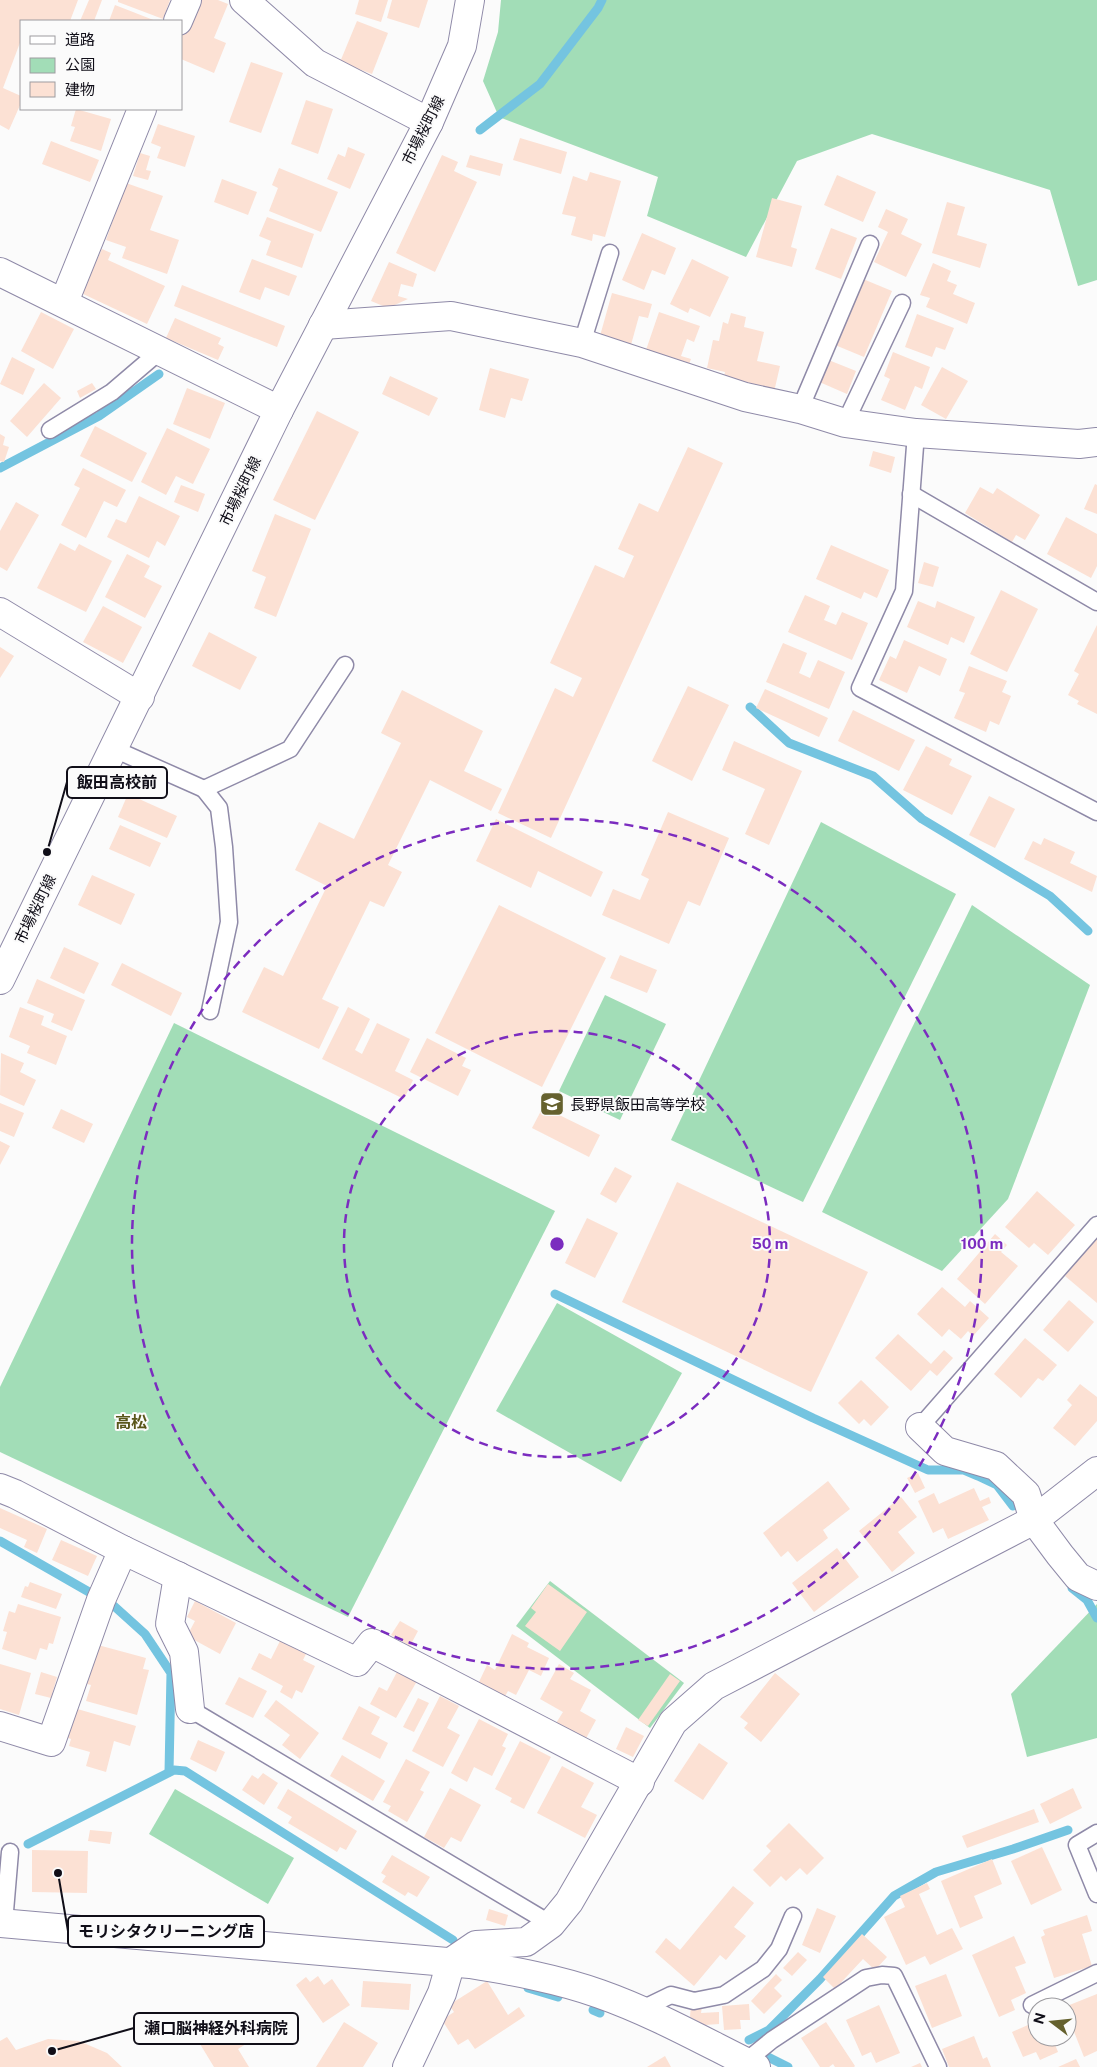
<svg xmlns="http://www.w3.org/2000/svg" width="1097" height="2067" viewBox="0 0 1097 2067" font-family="'Public Sans','Noto Sans JP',sans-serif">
	<rect width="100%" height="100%" fill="#fbfbfb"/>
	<g fill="#a2ddb7">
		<polygon points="501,0 1097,0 1097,280 1078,286 1050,190 872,134 797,161 746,257 647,216 658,177 499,117 483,81 498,32"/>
		<polygon points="821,822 956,894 803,1202 671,1140"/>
		<polygon points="972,905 1090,985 1008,1199 942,1271 822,1212"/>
		<polygon points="605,995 666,1024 620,1120 559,1091"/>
		<polygon points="174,1023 555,1211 348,1617 0,1452 0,1387"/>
		<polygon points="557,1303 682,1373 621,1482 496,1411"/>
		<polygon points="550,1581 684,1683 650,1728 516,1626"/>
		<polygon points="1097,1604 1097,1738 1027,1757 1011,1694"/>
		<polygon points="175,1789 294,1858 268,1904 149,1834"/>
	</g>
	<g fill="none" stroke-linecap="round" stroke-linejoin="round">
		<g stroke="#74c4e0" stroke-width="9">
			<polyline points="480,130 540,84 598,8 602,0"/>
			<polyline points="0,468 99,416 159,374"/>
			<polyline points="750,707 789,743 873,776 922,819 1050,896 1088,931"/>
			<polyline points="555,1294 813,1418 928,1470 964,1470 978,1476 997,1485 1013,1506"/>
			<polyline points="0,1541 89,1592"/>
			<polyline points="1072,1588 1087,1600 1097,1618"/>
			<polyline points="114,1606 145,1634 171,1673 169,1772"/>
			<polyline points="28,1844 174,1770 185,1771 453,1940"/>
			<polyline points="528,1988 558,1997"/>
			<polyline points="593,2010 600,2013"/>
			<polyline points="749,2040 769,2030 820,1979 894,1896 936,1872 1013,1849 1068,1830"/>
			<polyline points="764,2055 788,2067"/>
		</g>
	</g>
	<g fill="#fce1d4">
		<polygon points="0,0 78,0 70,21 21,21 21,40 3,88 21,96 21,103 9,130 0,125"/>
		<polygon points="89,0 102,0 94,21 80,21"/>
		<polygon points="118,0 170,0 163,19 118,2"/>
		<polygon points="197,0 218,0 228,4 214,38 226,43 214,73 181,59 181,38"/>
		<polygon points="359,0 388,0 381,22 355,14"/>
		<polygon points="392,0 428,0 419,28 387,18"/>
		<polygon points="115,5 156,21 109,21"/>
		<polygon points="357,21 388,33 372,74 340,62"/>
		<polygon points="251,62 283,73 261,133 229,122"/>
		<polygon points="306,100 333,109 318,154 291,144"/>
		<polygon points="76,109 111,119 101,151 70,141 75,127 71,126"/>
		<polygon points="158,124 195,136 185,167 157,158 161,147 151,143"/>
		<polygon points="520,138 567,152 561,174 513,160"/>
		<polygon points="51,141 99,160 90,182 42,164"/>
		<polygon points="348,147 365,154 350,189 327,179 338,154 345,157"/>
		<polygon points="140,153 150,156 146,170 151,171 148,180 133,176"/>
		<polygon points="442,155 458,162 454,171 477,182 435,272 396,253"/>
		<polygon points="470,155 503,164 500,176 466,167"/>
		<polygon points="279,168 338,192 321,232 269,211 278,188 272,185"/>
		<polygon points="590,172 621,181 605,237 593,234 592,241 571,235 576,217 562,214 573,176 587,181"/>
		<polygon points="837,175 876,192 863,222 824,205"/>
		<polygon points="222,179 257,192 248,215 214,202"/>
		<polygon points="126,183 163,196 150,230 179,240 167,274 122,258 126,247 106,240"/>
		<polygon points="772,198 802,206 791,247 797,249 792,267 756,257"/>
		<polygon points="947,202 965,207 957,235 987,244 980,268 932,253"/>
		<polygon points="886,209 908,219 901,234 922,244 906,277 874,262 888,232 878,227"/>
		<polygon points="267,217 314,234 302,268 266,255 271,241 259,236"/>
		<polygon points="831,228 857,238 841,279 815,269"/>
		<polygon points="642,233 676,248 665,275 652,270 644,290 622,280"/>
		<polygon points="102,249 111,253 108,260 165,286 147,324 81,293"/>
		<polygon points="252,259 297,276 289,296 265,287 260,300 239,292"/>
		<polygon points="692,259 729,277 710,317 690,308 688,313 670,304"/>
		<polygon points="389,262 417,274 413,287 401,284 398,296 408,299 388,308 371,301"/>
		<polygon points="933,263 951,271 947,281 957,285 953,294 975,303 967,324 926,307 930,298 920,295"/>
		<polygon points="863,279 892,291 864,357 835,345"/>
		<polygon points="182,285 285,326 277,347 174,306"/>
		<polygon points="612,293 652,304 648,318 639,316 629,352 598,343"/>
		<polygon points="41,312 74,329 53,369 21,351"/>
		<polygon points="659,312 700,326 694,342 687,339 681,356 691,359 686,372 646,350"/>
		<polygon points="731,313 746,317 744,327 764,332 757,361 780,366 774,392 723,381 725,372 707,368 713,340 719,341 723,322 728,324"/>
		<polygon points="917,314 954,328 945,350 936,347 932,357 905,347"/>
		<polygon points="175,318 221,338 218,344 224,347 218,360 166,338"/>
		<polygon points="893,352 930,367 922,389 915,386 905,410 881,400 890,379 884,376"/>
		<polygon points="12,357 35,369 23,395 0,384"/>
		<polygon points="826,359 856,371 847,394 817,381"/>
		<polygon points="942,367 968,381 946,419 921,405"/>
		<polygon points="490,368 529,379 522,401 511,398 505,418 479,410"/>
		<polygon points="390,376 438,398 429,416 382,394"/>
		<polygon points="44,383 61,398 27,437 10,421"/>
		<polygon points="92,383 96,389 80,398 77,391"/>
		<polygon points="187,388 225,403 210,439 173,424"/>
		<polygon points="317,411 359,432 315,520 273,500"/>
		<polygon points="95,426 147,453 132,482 80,456"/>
		<polygon points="167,428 210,449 193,484 176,476 166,495 141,482"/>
		<polygon points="0,434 5,437 3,445 9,447 4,462 0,461"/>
		<polygon points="688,447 723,463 551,838 498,813 555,688 573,697 582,678 550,663 595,565 624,578 634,556 618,549 639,503 658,512"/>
		<polygon points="873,451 895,457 891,473 869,466"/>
		<polygon points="83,468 126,490 117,507 104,501 86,538 61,525 80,488 74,485"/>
		<polygon points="1095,484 1097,485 1097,514 1084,509"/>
		<polygon points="181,485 205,494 198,512 174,502"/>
		<polygon points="980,487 993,494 997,488 1040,515 1025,540 1016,535 1012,542 965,513"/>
		<polygon points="139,496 180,516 165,546 157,541 149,558 107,537 116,519 126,523"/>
		<polygon points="16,502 39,515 7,571 0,567 0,531"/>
		<polygon points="275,514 311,529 276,617 254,608 266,577 252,571"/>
		<polygon points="1066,517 1097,534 1097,566 1091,578 1047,554"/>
		<polygon points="60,543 75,551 79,544 112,561 86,612 37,588"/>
		<polygon points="831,545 889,570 877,598 864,592 861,599 816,579"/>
		<polygon points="127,554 150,566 144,577 162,586 145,618 105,597"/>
		<polygon points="924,562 939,567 933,587 918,583"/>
		<polygon points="1001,590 1038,609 1007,672 970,654"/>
		<polygon points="805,595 830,606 824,620 836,625 842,612 868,623 852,660 788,632"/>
		<polygon points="918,601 935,608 937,601 975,617 964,643 951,637 948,645 907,627"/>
		<polygon points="103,606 142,627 123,663 83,642"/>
		<polygon points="1097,625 1097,714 1077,704 1079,701 1068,695 1079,674 1074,671"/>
		<polygon points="209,632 257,657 240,690 192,666"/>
		<polygon points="904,640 947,659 940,676 919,666 907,693 879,680 890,656 896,659"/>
		<polygon points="783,643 807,653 799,673 810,678 818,660 845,672 829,709 766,682"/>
		<polygon points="0,647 14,656 0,678"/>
		<polygon points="969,666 1007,681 1002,692 1011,696 999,725 990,721 986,732 954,718 965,693 959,691"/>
		<polygon points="688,686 729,705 692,781 652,761"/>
		<polygon points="765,689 828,718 819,737 756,708"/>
		<polygon points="402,690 483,731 464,771 502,789 491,811 430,780 388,865 402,872 384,907 370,901 322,999 339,1007 319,1049 242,1012 264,967 283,976 327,886 295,870 319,822 354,839 401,743 381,733"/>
		<polygon points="853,710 915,740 899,771 838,741"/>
		<polygon points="734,741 802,771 769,845 745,834 765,789 722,770"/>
		<polygon points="926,746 952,759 949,765 972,776 952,815 903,790"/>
		<polygon points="128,794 177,816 167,838 118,817"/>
		<polygon points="989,796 1015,809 995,848 969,835"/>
		<polygon points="668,812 729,838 700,906 688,901 669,944 602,915 613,889 640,900 649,879 641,875"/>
		<polygon points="496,819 603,872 591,897 538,871 531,888 476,861"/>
		<polygon points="120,825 161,843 150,867 109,849"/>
		<polygon points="1044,838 1075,852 1070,863 1097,876 1092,892 1024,859 1033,841 1041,845"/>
		<polygon points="92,875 135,894 121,925 78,905"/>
		<polygon points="499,905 606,958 542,1087 435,1033"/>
		<polygon points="64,947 99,963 84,994 50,978"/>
		<polygon points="620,955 657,970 647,993 610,978"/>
		<polygon points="122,963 182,993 171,1016 111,985"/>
		<polygon points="37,979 85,1000 72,1031 51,1022 54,1014 27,1003"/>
		<polygon points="20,1007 44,1016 41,1025 67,1036 56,1065 27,1053 30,1046 9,1037"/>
		<polygon points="348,1007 370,1019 355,1050 362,1054 377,1023 410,1039 395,1071 413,1080 404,1099 322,1059"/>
		<polygon points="427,1038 466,1058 462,1066 471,1070 458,1096 410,1072"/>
		<polygon points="1,1053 24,1063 20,1072 36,1080 24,1106 0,1095"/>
		<polygon points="0,1103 24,1113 14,1137 0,1131"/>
		<polygon points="543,1107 600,1135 589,1157 532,1128"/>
		<polygon points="61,1109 93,1124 84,1143 52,1128"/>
		<polygon points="0,1141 10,1146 0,1165"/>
		<polygon points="615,1167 632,1176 616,1203 600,1194"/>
		<polygon points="677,1182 868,1272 811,1392 622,1302"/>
		<polygon points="1037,1191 1075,1225 1048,1255 1034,1243 1029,1248 1005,1227"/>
		<polygon points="587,1218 618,1233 595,1278 565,1263"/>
		<polygon points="995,1234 1007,1245 1001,1252 1018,1266 985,1304 957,1279"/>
		<polygon points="1097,1237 1097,1303 1065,1276"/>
		<polygon points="942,1287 965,1307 970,1301 989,1318 973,1336 968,1331 961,1339 949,1329 942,1337 917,1314"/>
		<polygon points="1069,1300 1094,1322 1068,1352 1043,1330"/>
		<polygon points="898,1334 931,1364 944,1350 953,1358 937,1376 930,1370 911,1391 875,1358"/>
		<polygon points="1025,1338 1057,1365 1043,1381 1038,1378 1021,1398 994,1374"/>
		<polygon points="861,1380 889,1407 871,1426 864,1419 859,1424 838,1403"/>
		<polygon points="1080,1384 1097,1397 1097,1421 1075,1446 1053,1428 1072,1405 1067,1400"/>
		<polygon points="918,1473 925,1488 915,1493 907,1478"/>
		<polygon points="828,1481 850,1509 823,1530 828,1538 797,1562 788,1551 781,1557 763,1533"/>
		<polygon points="974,1488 980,1501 989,1497 991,1503 982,1507 989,1520 948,1539 943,1528 933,1533 918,1501 934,1493 939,1504"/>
		<polygon points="901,1497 917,1517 898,1532 915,1553 892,1572 859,1531"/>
		<polygon points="0,1508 47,1529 37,1553 24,1547 27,1540 0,1528"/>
		<polygon points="61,1540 97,1556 88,1576 52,1560"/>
		<polygon points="837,1548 859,1577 814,1612 792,1583"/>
		<polygon points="30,1582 62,1594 56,1609 21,1597 25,1586 28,1587"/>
		<polygon points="548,1584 587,1612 560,1651 525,1626 536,1612 531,1608"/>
		<polygon points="195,1601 236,1623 220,1654 187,1636 195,1621 187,1617"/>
		<polygon points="18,1604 61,1617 53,1644 49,1643 47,1650 40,1648 36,1660 2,1649 7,1632 3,1631 9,1611 15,1613"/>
		<polygon points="400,1621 418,1631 410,1646 391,1635"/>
		<polygon points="512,1634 529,1643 527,1647 549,1658 541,1676 529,1670 516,1695 508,1691 504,1698 478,1684 487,1665 495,1670"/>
		<polygon points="280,1641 306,1654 303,1660 315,1666 302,1693 296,1690 292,1699 280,1692 283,1686 251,1669 259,1653 271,1659"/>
		<polygon points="98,1645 146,1658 143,1669 149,1670 137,1715 86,1701 91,1685 87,1684"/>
		<polygon points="0,1664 31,1673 19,1715 0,1709"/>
		<polygon points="559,1664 574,1673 570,1679 591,1690 580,1711 596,1720 583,1744 553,1728 563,1712 540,1699"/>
		<polygon points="398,1670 417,1681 396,1718 370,1704 379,1687 387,1691"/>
		<polygon points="41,1672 57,1677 51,1698 35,1694"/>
		<polygon points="775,1673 800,1694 761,1742 744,1728 748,1723 740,1717"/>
		<polygon points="670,1674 680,1681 648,1726 638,1720"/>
		<polygon points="239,1677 267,1691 253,1718 225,1704"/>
		<polygon points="440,1696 459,1706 447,1728 460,1735 443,1767 412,1751"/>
		<polygon points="418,1698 429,1703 414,1732 403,1727"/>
		<polygon points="276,1700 319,1733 300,1759 282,1745 290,1735 264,1716"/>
		<polygon points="359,1706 380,1717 371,1734 388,1743 380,1759 342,1739"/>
		<polygon points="74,1708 136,1726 130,1746 114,1741 106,1772 86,1766 90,1752 69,1746 71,1739 65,1737"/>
		<polygon points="479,1719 508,1734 502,1746 506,1748 492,1776 474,1767 467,1782 451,1773"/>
		<polygon points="626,1727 644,1736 633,1757 616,1749"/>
		<polygon points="198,1740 225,1752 216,1772 190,1759"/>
		<polygon points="520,1741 551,1757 524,1809 510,1802 512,1798 495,1789"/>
		<polygon points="699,1743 728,1763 703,1800 674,1781"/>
		<polygon points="342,1755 385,1781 373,1801 330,1776"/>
		<polygon points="406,1759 430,1772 420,1790 424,1792 407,1822 388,1811 391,1806 383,1802"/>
		<polygon points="562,1766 594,1783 581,1807 597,1815 585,1838 537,1813"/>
		<polygon points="263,1773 278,1783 264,1805 242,1790 252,1775 258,1779"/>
		<polygon points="450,1788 481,1805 461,1842 451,1837 444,1848 424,1837"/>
		<polygon points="1073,1788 1082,1808 1050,1824 1040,1804"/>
		<polygon points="288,1789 357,1831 346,1850 340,1847 337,1852 288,1823 292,1817 277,1808"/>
		<polygon points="1034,1809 1039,1822 967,1848 962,1836"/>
		<polygon points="789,1823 824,1858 807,1875 800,1868 786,1881 781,1876 770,1887 753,1870 771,1851 766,1846"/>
		<polygon points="90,1830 112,1832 110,1844 88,1841"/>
		<polygon points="1042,1847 1062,1890 1031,1905 1011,1861"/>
		<polygon points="32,1850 88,1851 87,1893 32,1892"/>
		<polygon points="392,1855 430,1877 417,1897 408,1892 405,1896 382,1882 386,1876 381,1873"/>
		<polygon points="992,1859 1002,1884 974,1896 983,1918 960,1928 941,1881"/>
		<polygon points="927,1883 930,1889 919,1894 937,1935 952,1928 963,1949 930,1965 925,1956 906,1965 884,1917 905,1907 900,1896"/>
		<polygon points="733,1886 754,1903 734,1927 746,1936 726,1960 720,1955 694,1986 655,1952 666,1938 680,1950"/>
		<polygon points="817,1908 836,1916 820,1953 802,1945"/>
		<polygon points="489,1909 508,1915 505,1926 486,1920"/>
		<polygon points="1087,1915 1092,1931 1082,1934 1092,1966 1054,1978 1041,1937 1045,1935 1043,1930"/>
		<polygon points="862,1934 887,1957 875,1970 863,1959 835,1989 823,1977"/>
		<polygon points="1014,1936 1026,1963 1015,1967 1026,1993 1011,2000 1015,2010 999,2017 972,1955"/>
		<polygon points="798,1952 807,1960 792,1976 783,1968"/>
		<polygon points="776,1974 782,1980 774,1988 782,1996 764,2014 751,2001"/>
		<polygon points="946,1974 962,2016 932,2028 915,1986"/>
		<polygon points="318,1976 324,1985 332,1979 350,2005 323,2023 296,1985 306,1977 310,1982"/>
		<polygon points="363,1981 411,1984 409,2010 361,2007"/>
		<polygon points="487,1981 508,2015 519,2007 525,2016 475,2049 468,2039 458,2045 442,2020 454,2012 449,2005"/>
		<polygon points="1097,1994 1097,2051 1084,2057 1067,2014 1067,2006"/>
		<polygon points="691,2004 702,2007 701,2013 719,2012 719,2024 705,2025 690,2017"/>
		<polygon points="749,2004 750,2020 740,2020 741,2029 724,2030 722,2006"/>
		<polygon points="879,2005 900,2053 876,2063 871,2052 862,2056 846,2020"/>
		<polygon points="236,2021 249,2042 238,2049 249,2067 214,2067 200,2044"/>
		<polygon points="1037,2021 1037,2037 1052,2037 1058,2052 1040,2060 1036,2052 1023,2057 1012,2032"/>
		<polygon points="344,2022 378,2043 363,2067 316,2067"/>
		<polygon points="826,2022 855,2066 854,2067 835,2067 833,2064 829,2067 820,2067 801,2038"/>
		<polygon points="974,2036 983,2059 987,2057 991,2067 949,2067 942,2049"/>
		<polygon points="7,2037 16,2050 48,2039 79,2041 107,2053 122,2067 0,2067 0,2041"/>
		<polygon points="665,2056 671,2067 647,2067"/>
		<polygon points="1076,2059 1080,2067 1058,2067"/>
		<polygon points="920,2063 922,2067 911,2067"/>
	</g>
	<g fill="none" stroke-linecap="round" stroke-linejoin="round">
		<defs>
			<g id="service">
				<polyline points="582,343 610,253"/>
				<polyline points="800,409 870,244"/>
				<polyline points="845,423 902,303"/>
				<polyline points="50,430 112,392 160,351"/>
				<polyline points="916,433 904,591 860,688 1097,812"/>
				<polyline points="911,494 1097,602"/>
				<polyline points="114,749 204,789"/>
				<polyline points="210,1011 229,922 224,847 219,808 204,789 290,749 345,665"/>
				<polyline points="920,1427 1097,1225"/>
				<polyline points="190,1709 551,1924"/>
				<polyline points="1097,1833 1077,1845 1097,1894"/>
				<polyline points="4,1923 10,1852"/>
				<polyline points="1032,2005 1097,1973"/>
				<polyline points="640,2010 671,1995 694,2001 724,1995 763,1969 779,1949 793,1916"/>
				<polyline points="745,2062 772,2040 866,1978 882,1975 894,1976 938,2067"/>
			</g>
			<g id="minor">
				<polyline points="244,0 315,63 429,122"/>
				<polyline points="178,21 187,0"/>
				<polyline points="0,272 279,410"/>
				<polyline points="64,302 142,109"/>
				<polyline points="323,325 451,316 582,343 745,397 800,409 845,423 916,433 1079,444 1097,442"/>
				<polyline points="0,612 140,697"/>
				<polyline points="920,1427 945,1451 996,1466 1026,1494 1034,1520 1060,1555 1078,1577 1097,1586"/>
				<polyline points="0,1488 15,1494 123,1550 357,1662 372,1643 640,1782"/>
				<polyline points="178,1576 170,1624 184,1652 190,1709"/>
				<polyline points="0,1726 51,1742 101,1600 123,1550"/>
				<path d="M 0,1923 L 470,1964 C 513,1971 558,1979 600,1994 C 654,2013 705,2042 756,2067"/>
				<polyline points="407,2067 442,1993 451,1962 476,1945 526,1942 551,1924 569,1902 673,1722 714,1686 1034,1520 1097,1471"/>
			</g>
			<polyline id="secondary" points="0,980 279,410 429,122 462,46 470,0"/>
		</defs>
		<use href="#service" stroke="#8f8aa8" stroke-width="19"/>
		<use href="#minor" stroke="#8f8aa8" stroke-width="30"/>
		<use href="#secondary" stroke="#8f8aa8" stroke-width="30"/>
		<use href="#service" stroke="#fff" stroke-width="16"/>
		<use href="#minor" stroke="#fff" stroke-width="28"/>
		<use href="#secondary" stroke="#fff" stroke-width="28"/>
	</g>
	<g fill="none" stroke="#7b2cbf" stroke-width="2.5" stroke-dasharray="9 6">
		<circle cx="557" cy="1244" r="213"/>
		<circle cx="557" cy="1244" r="425"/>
	</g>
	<defs>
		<symbol id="school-square" viewBox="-11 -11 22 22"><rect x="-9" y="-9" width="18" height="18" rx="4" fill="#65612e" stroke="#fbfbfb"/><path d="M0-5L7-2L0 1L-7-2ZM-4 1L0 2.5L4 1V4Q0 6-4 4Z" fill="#fff"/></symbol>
	</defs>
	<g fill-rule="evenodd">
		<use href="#school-square" x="538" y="1090" width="28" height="28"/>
	</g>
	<g text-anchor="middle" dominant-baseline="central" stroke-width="4" stroke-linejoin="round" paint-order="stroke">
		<g font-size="15" fill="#100e18" stroke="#fbfbfb">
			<text transform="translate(423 130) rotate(-63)">市場桜町線</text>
			<text transform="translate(240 491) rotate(-64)">市場桜町線</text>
			<text transform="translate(35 909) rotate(-64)">市場桜町線</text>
		</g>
		<g font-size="15" fill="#100e18" stroke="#fbfbfb" text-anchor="start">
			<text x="570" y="1104">長野県飯田高等学校</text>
		</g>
		<g font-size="16" font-weight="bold" fill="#5a561a" stroke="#fbfbfb">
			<text x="131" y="1422">高松</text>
		</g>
	</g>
	<circle cx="557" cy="1244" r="8" fill="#7b2cbf" stroke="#fbfbfb" stroke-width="2.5"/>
	<g font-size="15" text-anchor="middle" font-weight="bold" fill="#7b2cbf" stroke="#fbfbfb" stroke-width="4" stroke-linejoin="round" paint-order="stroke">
		<text x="770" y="1249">50 m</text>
		<text x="982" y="1249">100 m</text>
	</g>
	<path fill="none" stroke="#100e18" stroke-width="2" d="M47 852L67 782M58 1873L68 1931M52 2051L134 2028"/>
	<g fill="#100e18" stroke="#fbfbfb" stroke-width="2">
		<circle cx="47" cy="852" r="5"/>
		<circle cx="58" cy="1873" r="5"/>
		<circle cx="52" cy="2051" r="5"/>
	</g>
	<g fill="#fbfbfb" stroke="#100e18" stroke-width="2">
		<rect x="67" y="767" width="100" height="31" rx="5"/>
		<rect x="68" y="1916" width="196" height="31" rx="5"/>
		<rect x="134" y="2013" width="164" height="31" rx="5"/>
	</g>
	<g font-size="16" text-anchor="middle" font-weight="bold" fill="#100e18">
		<text x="117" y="788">飯田高校前</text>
		<text x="166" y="1937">モリシタクリーニング店</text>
		<text x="216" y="2034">瀬口脳神経外科病院</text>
	</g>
	<rect x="20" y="20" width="162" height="90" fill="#fbfbfb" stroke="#9d9ca0"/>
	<rect x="30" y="36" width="25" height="8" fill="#ffffff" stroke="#9d9ca0"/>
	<text x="65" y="45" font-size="15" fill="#100e18">道路</text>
	<rect x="30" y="58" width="25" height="15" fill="#a2ddb7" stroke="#9d9ca0"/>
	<text x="65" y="70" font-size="15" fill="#100e18">公園</text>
	<rect x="30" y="82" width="25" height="15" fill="#fce1d4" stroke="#9d9ca0"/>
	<text x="65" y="95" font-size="15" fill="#100e18">建物</text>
	<g transform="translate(1052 2022) rotate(286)"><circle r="24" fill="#fbfbfb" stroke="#9d9ca0"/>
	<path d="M0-4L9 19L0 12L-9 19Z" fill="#65612e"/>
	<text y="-8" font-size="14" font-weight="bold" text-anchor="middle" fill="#100e18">N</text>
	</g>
</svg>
